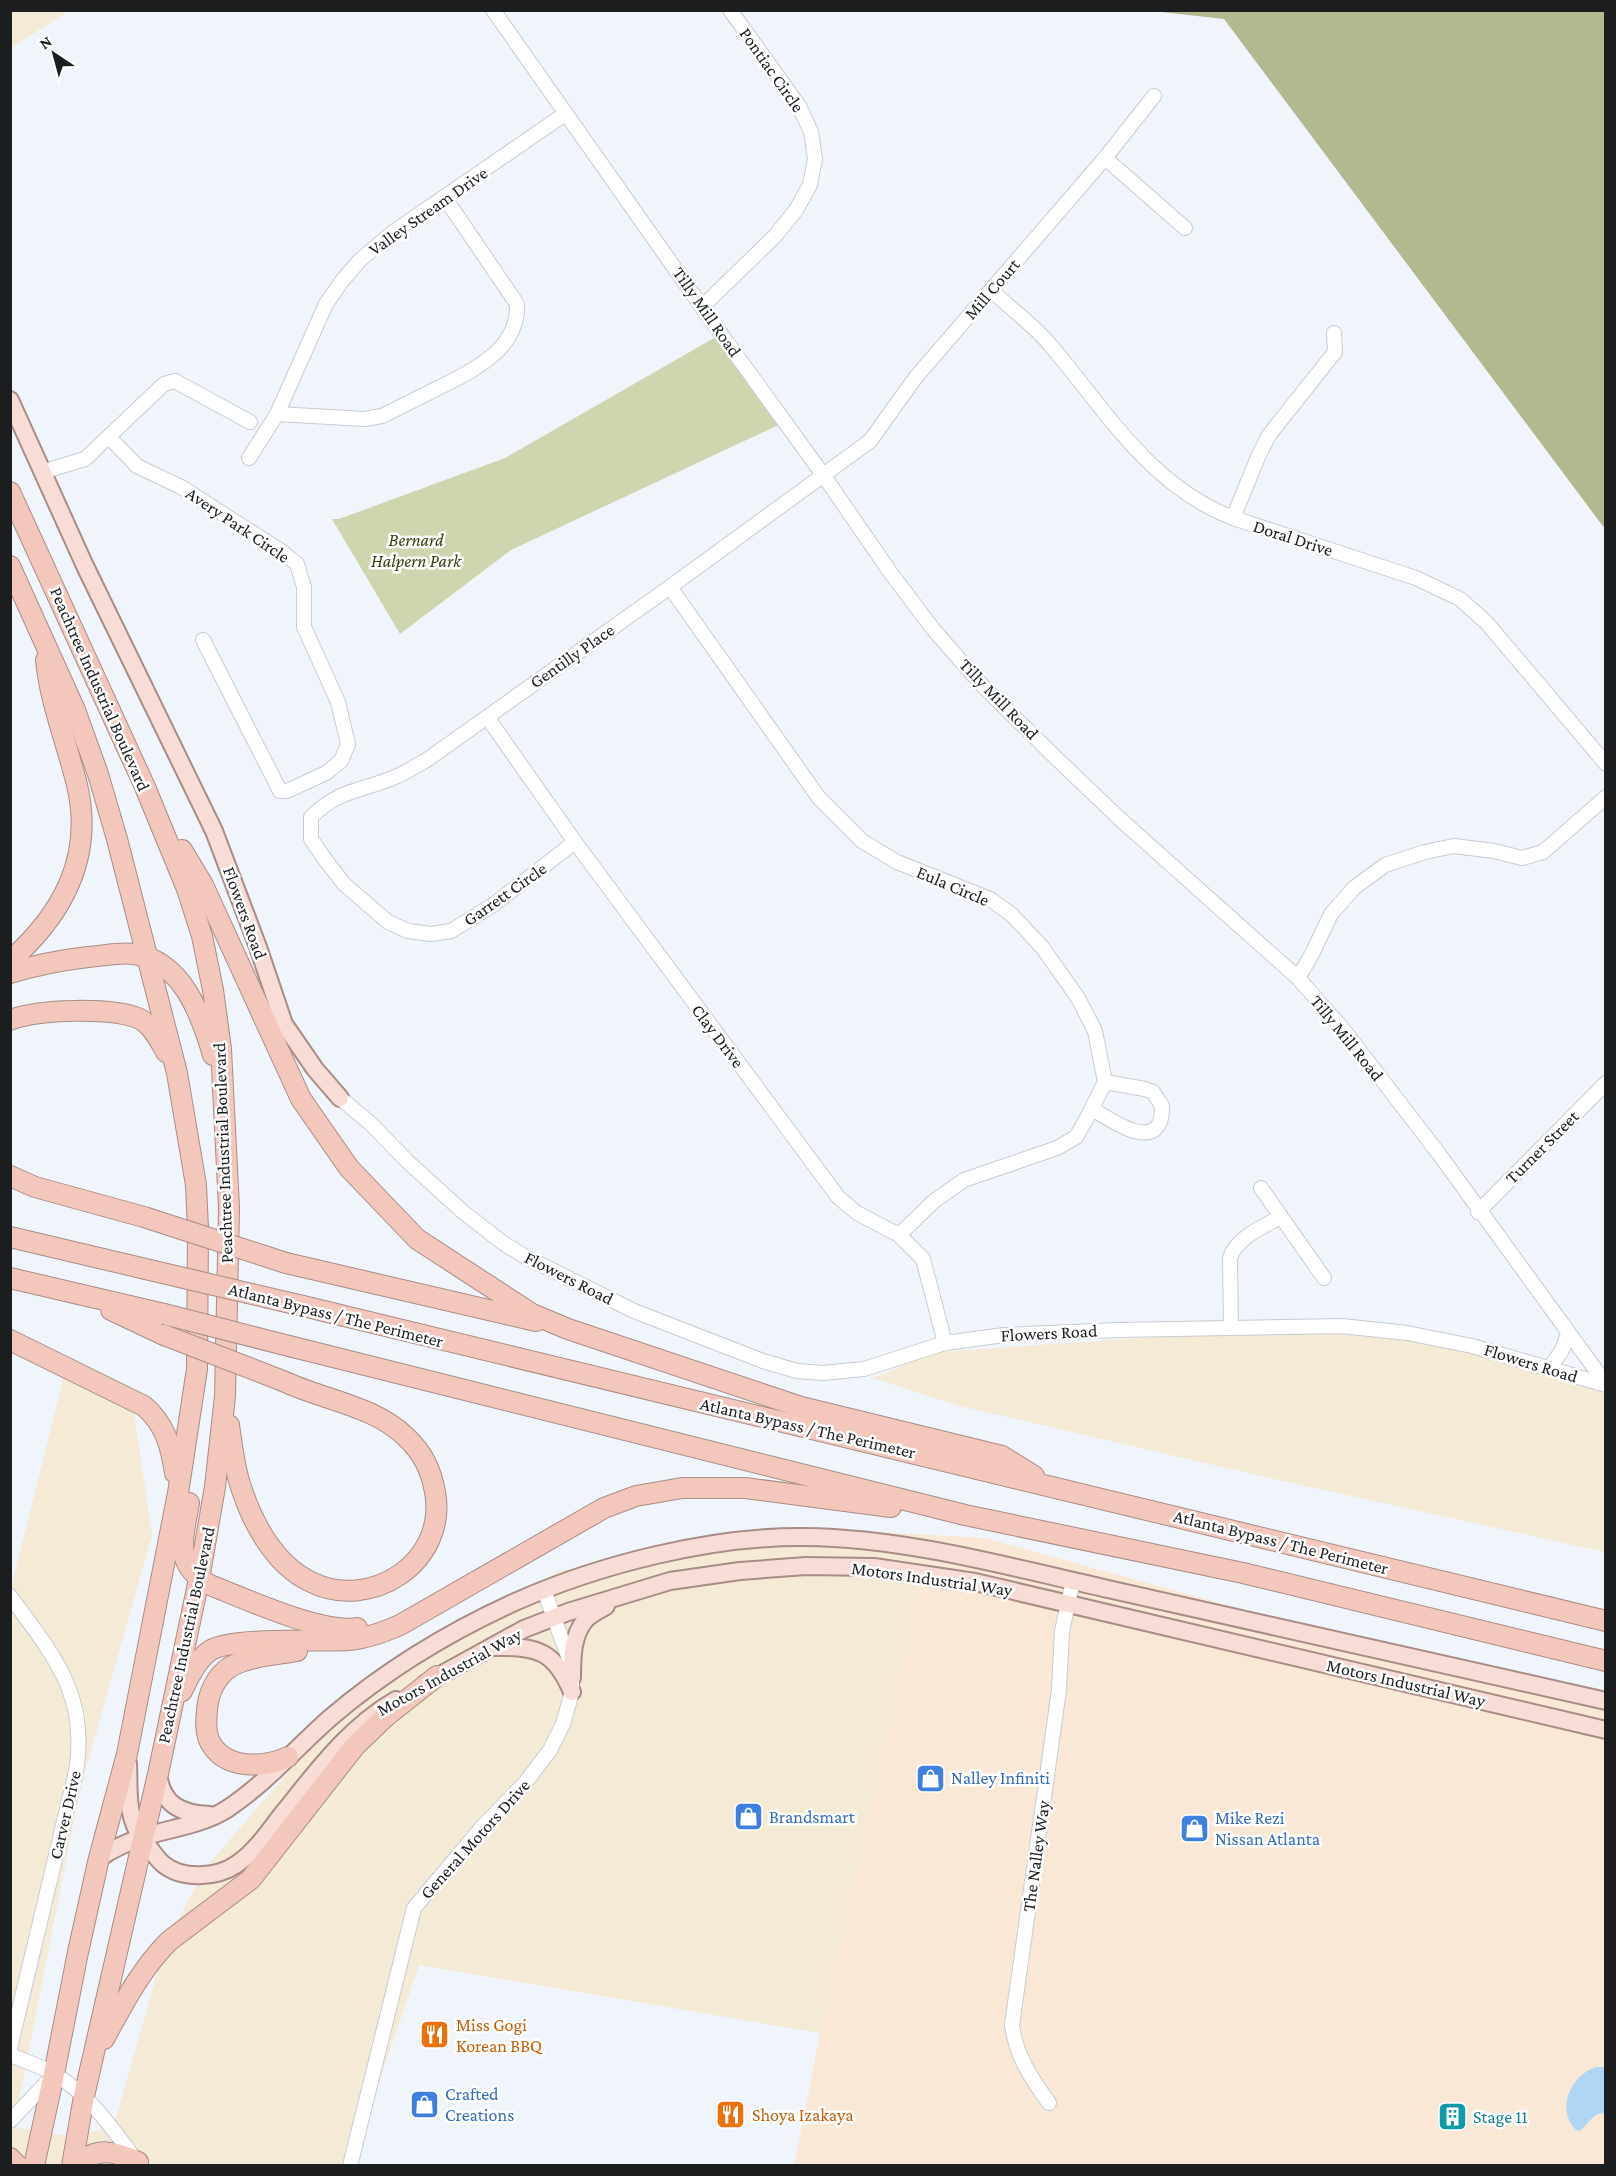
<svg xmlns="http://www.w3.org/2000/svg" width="1616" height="2176" viewBox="0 0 1616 2176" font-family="'Crimson Pro',serif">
	<rect width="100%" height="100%" fill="#f0f5fc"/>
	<g fill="#f4ead5">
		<polygon points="11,10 69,10 69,11 11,48"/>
		<polygon points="1307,1327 1474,1340 1605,1385 1605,1552 1265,1477 960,1406 872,1378 936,1352"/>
		<polygon points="68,1360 134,1413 152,1535 79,1794 14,2127 75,2137 114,2125 165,1945 206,1867 320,1736 407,1658 559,1571 794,1527 932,1535 820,2033 419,1965 351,2165 11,2166 11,1589"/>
	</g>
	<polygon fill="#f9e8d6" points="932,1535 985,1538 1371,1645 1605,1696 1605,2165 794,2166 820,2033"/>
	<polygon fill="#cfd5af" points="721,334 785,422 511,550 400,634 332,519 339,519 505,458"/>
	<polygon fill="#b2b990" points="1152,11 1605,11 1605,529 1224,19"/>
	<path fill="#afd7f3" d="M 1596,2067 L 1605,2067 L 1605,2113 C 1592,2113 1589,2124 1580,2131 L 1576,2130 C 1555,2109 1571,2075 1596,2067 Z"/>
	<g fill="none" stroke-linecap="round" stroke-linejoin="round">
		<defs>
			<g id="minor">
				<polyline points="493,10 721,334 824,476 890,572 933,629 981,684 1055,757 1121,820 1298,978 1343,1029 1439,1154 1606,1384"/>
				<polyline points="1105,158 1185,228"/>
				<path d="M 992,291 C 1011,309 1035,326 1052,347 C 1107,412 1150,486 1233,518 L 1416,578 L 1460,599 L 1486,622 L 1606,764"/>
				<polyline points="703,306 775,236 796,210 810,185 815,159 811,132 799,106 730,10"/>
				<path d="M 277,414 L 365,419 L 382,416 C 400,407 418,398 436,389 C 472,371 519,350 517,304 L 445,198"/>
				<polyline points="109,437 137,466 181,487 281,551 297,564 304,587 304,627 338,702 348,744 341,761 326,773 287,791 280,791 203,640"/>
				<polyline points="249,458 277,414 326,304 342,281 360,260 392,233 565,114"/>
				<polyline points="42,472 85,459 164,384 175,381 250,422"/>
				<polyline points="1233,518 1258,457 1269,435 1335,352 1334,333"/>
				<polyline points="670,587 819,798 862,841 897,862 990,899 1012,915 1042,947 1078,998 1095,1031 1105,1082 1087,1118 1076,1137 1057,1148 964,1180 934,1201 899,1235"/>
				<polyline points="487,717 575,842 838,1197 857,1213 899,1235 923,1259 945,1343"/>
				<path d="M 575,842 L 493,905 L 451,931 L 431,934 L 408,931 L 388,922 L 344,884 L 324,858 L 311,839 L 311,817 C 339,790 357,792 390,779 C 403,775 416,766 428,759 L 670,587 L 870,441 L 916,377 L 1105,158 L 1154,96"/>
				<polyline points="1298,978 1312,954 1331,914 1354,888 1385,865 1425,852 1454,846 1494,851 1522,858 1543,852 1606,797"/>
				<polyline points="340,1098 370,1123 408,1162 462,1211 503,1243 526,1257 634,1311 763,1361 797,1371 823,1373 864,1369 945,1343 1004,1335 1118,1330 1342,1326 1407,1333 1472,1346 1606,1385"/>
				<path d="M 1092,1109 C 1107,1117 1146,1147 1159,1124 C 1162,1119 1162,1112 1162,1106 L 1153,1092 L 1145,1089 L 1105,1082"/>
				<polyline points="1261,1188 1324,1278"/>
				<polyline points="1478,1212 1606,1083"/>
				<path d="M 1231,1327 L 1230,1258 C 1236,1238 1263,1227 1280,1217"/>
				<polyline points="1549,1369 1562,1350 1568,1334"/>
				<path d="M 10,1596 C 52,1654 89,1694 76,1771 L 10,2048"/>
				<path d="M 10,2055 C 25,2061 41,2066 54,2074 C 89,2094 112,2128 135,2159"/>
				<path d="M 1049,2103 C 1031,2078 1016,2056 1012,2025 L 1059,1690 L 1062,1631 L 1073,1581"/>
				<polyline points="10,2121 52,2077"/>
				<polyline points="350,2166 414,1908 483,1826 525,1783 550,1750 563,1724 572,1692 572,1678 568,1656 544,1590"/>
			</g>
			<g id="major">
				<polyline points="10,400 85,566 214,831 258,947 284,1024 315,1069 340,1098"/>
				<path d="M 495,1647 C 537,1646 555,1651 572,1692"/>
				<path d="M 572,1678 C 572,1658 572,1635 586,1619 C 591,1614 600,1610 606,1606"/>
				<polyline points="426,1683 524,1629 568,1612 670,1581 740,1571 806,1566 874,1567 975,1582 1606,1730"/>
				<path d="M 128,1764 C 129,1783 127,1805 134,1823 C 136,1830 142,1837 146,1843 C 151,1850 156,1858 163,1864 C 182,1880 217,1878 237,1864 C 256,1851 269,1831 283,1813 C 317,1771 348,1728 396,1700"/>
				<path d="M 158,1774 C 162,1804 180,1814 210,1815"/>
				<path d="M 99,1858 C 113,1849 127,1842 143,1837 C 171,1828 202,1825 227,1809 C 265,1784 296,1748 330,1718 C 385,1671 449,1632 515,1602 C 600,1564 712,1536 805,1537 C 906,1538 1010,1567 1108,1589 C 1274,1625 1440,1663 1606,1701"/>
			</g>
			<g id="highway">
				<polyline points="10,492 145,787 187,889 202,936 213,990 221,1049 229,1208 225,1396 215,1487 199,1579 158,1774 84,2096 72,2166"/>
				<polyline points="10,566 75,710 98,774 117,839 177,1073 196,1185 198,1229 197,1369 178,1493 127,1754 99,1858 78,1952 54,2074 34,2166"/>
				<polyline points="182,850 203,885 301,1099 349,1168 417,1239 532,1314 568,1329 801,1407 1002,1456 1034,1476"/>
				<path d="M 10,961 C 63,914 94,857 77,785 C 67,743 50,703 46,660"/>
				<path d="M 10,973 C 36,965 62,960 88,957 C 103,956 120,952 134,954 C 182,961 201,1014 213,1055"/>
				<path d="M 10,1020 C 39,1009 112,1007 140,1019 C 152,1025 160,1041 166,1052"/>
				<polyline points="10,1176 35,1187 144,1217"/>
				<polyline points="10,1237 154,1271"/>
				<polyline points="286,1263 536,1321"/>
				<polyline points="10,1278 164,1314"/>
				<polyline points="303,1306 1606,1621"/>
				<polyline points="111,1310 164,1335"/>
				<path d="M 10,1340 L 144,1406 C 165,1424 171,1446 175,1473"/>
				<polyline points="293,1347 965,1515 1243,1573 1606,1661"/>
				<path d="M 229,1425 C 232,1445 234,1465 240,1484 C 251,1520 273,1563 309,1581 C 370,1613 448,1562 435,1492 C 431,1470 423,1453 406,1437 C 373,1405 323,1400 283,1381"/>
				<path d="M 189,1503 C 183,1538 173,1565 210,1585 C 246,1599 321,1634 357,1628"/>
				<path d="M 182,1691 C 189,1677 197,1659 211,1650 C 235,1637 317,1642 348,1640 C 366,1639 384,1632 400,1625 L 604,1508 L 636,1496 L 682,1488 L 745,1488 L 891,1507"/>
				<path d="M 288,1757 C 263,1768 225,1770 210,1742 C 205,1732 206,1720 207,1710 C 208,1694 216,1676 230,1667 C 249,1656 276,1655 297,1651"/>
				<path d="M 104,2039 C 123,2004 141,1969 169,1941 L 251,1879 L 355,1746 L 384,1718 L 437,1676"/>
				<polyline points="10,2158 18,2166"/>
				<path d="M 76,2166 C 96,2146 115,2151 138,2162"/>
			</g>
		</defs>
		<use href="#minor" stroke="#c7ccd2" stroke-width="16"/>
		<use href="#major" stroke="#a88c85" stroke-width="20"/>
		<use href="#highway" stroke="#a88c85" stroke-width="22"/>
		<use href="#minor" stroke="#fff" stroke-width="14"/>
		<use href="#major" stroke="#f8ddd7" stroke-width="16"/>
		<use href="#highway" stroke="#f4c7bc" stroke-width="20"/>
		<defs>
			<g id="highway-bridge">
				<polyline points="144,1217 286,1263"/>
				<polyline points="154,1271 303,1306"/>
				<polyline points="164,1314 293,1347"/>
				<polyline points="164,1335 283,1381"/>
			</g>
		</defs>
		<use href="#highway-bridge" stroke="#a88c85" stroke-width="22" stroke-linecap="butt"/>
		<use href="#highway-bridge" stroke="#f4c7bc" stroke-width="20"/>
	</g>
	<defs>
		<symbol id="shop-square" viewBox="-11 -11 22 22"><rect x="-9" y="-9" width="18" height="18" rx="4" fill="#3f7fe0" stroke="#fff"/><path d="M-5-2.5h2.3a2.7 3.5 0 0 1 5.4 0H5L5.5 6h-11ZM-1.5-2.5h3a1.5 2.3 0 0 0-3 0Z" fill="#fff"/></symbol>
		<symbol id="restaurant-square" viewBox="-11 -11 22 22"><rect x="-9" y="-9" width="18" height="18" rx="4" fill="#e8710a" stroke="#fff"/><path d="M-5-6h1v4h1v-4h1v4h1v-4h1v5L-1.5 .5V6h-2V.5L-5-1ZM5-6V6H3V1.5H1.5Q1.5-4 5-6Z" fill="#fff"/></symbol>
		<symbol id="building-square" viewBox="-11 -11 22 22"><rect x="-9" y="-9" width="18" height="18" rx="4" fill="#0f9aa8" stroke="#fff"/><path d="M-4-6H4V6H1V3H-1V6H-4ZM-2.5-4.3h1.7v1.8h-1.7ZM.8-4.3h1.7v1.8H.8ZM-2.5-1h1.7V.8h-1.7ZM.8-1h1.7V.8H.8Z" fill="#fff"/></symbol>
	</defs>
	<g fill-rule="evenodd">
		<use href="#shop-square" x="914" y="1762" width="33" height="33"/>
		<use href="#shop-square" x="732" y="1800" width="33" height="33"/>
		<use href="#shop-square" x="1178" y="1812" width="33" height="33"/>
		<use href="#restaurant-square" x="418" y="2018" width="33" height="33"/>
		<use href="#shop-square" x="408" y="2088" width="33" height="33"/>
		<use href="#restaurant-square" x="714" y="2098" width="33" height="33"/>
		<use href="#building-square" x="1436" y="2100" width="33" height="33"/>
	</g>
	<g text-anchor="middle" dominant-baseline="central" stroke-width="5" stroke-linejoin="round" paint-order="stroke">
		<g font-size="18" fill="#1b1d1f" stroke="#fff">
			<text transform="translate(772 70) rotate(55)">Pontiac Circle</text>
			<text transform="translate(428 211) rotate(-35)">Valley Stream Drive</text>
			<text transform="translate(992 289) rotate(-49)">Mill Court</text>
			<text transform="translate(707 312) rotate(55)">Tilly Mill Road</text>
			<text transform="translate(238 525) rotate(34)">Avery Park Circle</text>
			<text transform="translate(1293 538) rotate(18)">Doral Drive</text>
			<text transform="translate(572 656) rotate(-35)">Gentilly Place</text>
			<text transform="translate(100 689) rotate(66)">Peachtree Industrial Boulevard</text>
			<text transform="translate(999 699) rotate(46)">Tilly Mill Road</text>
			<text transform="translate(953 886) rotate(23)">Eula Circle</text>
			<text transform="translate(505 894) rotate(-35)">Garrett Circle</text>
			<text transform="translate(245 913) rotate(70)">Flowers Road</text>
			<text transform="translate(718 1036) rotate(53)">Clay Drive</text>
			<text transform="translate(1347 1038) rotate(51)">Tilly Mill Road</text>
			<text transform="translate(1542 1147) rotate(-45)">Turner Street</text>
			<text transform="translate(223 1153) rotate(-92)">Peachtree Industrial Boulevard</text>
			<text transform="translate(569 1278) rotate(27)">Flowers Road</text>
			<text transform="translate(336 1315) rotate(14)">Atlanta Bypass / The Perimeter</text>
			<text transform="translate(1049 1333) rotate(-3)">Flowers Road</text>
			<text transform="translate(1531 1363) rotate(17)">Flowers Road</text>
			<text transform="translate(808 1428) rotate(13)">Atlanta Bypass / The Perimeter</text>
			<text transform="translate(1281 1542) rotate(14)">Atlanta Bypass / The Perimeter</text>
			<text transform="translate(932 1579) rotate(8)">Motors Industrial Way</text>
			<text transform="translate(186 1635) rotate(-78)">Peachtree Industrial Boulevard</text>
			<text transform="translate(449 1672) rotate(-29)">Motors Industrial Way</text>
			<text transform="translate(1406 1683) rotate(13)">Motors Industrial Way</text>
			<text transform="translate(65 1815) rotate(-77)">Carver Drive</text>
			<text transform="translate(475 1839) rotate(-48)">General Motors Drive</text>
			<text transform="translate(1036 1856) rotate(-82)">The Nalley Way</text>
		</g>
		<g font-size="18" font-style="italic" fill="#383d0c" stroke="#fff">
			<text x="416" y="540">Bernard<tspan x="416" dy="21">Halpern Park</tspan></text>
		</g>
		<g font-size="18" fill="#366cbe" stroke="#fff" text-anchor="start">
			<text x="951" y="1778">Nalley Infiniti</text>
			<text x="769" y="1817">Brandsmart</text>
			<text x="1215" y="1818">Mike Rezi<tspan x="1215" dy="21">Nissan Atlanta</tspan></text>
			<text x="445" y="2094">Crafted<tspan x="445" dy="21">Creations</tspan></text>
		</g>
		<g font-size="18" fill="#c56008" stroke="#fff" text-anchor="start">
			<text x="456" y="2025">Miss Gogi<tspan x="456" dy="21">Korean BBQ</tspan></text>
			<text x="752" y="2115">Shoya Izakaya</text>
		</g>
		<g font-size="18" fill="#0d838f" stroke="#fff" text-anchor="start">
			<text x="1473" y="2117">Stage 11</text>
		</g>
	</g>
	<rect width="1616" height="2176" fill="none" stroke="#1b1d1f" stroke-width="24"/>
	<g transform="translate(54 54) rotate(324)" stroke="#ffffff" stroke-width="4.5" paint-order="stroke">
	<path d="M0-4.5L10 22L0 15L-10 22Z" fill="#1b1d1f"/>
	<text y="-9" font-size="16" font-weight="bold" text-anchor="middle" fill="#1b1d1f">N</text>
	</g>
</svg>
